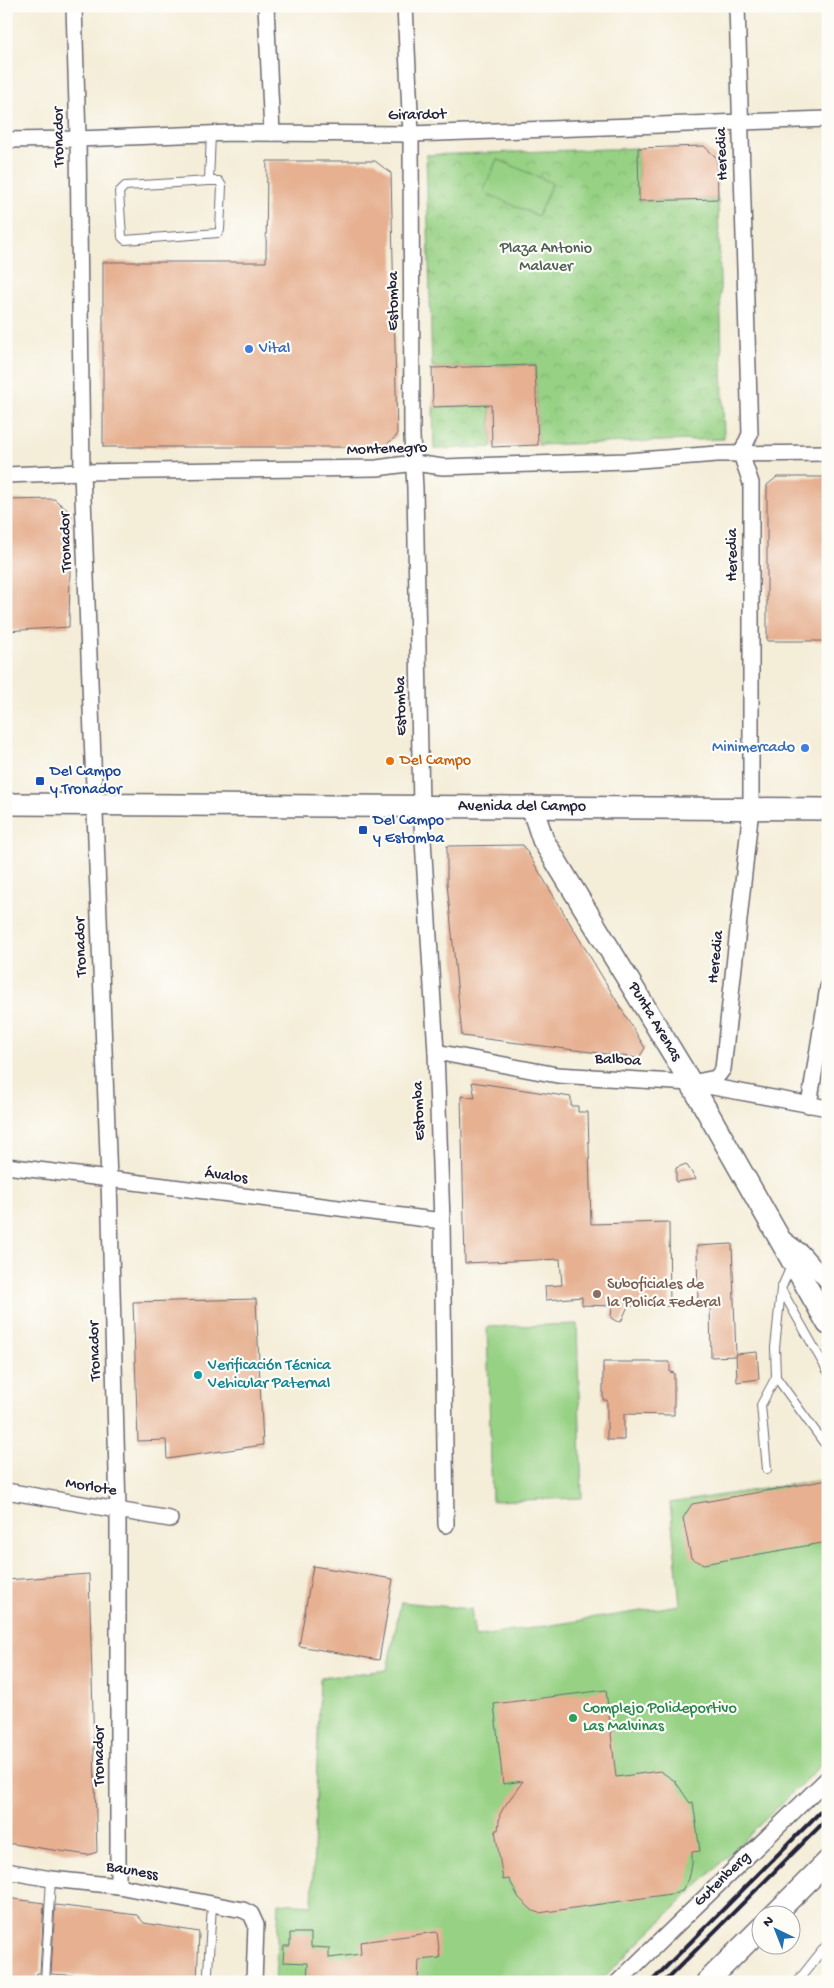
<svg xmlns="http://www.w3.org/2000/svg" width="834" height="1988" viewBox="0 0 834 1988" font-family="'Gochi Hand',sans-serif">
	<defs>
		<pattern id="park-crowns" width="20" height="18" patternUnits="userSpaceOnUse" patternTransform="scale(1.25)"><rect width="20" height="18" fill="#97d184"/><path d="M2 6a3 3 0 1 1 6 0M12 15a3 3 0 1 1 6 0" fill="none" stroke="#82b373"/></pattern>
	</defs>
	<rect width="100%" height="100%" fill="#fdfcf7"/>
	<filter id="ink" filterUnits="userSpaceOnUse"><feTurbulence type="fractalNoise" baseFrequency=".02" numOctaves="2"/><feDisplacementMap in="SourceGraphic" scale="10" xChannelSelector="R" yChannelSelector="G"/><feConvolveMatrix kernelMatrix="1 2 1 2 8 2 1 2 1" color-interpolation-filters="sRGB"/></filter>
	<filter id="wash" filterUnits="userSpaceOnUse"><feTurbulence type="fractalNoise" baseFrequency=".0096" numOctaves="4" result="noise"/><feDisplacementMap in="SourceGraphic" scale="20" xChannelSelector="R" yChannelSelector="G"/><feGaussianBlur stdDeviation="1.12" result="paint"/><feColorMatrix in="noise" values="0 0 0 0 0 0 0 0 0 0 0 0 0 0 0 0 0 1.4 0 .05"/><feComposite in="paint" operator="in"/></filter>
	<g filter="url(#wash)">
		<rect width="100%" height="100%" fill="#f4edd8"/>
		<g fill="url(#park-crowns)" stroke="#5c7a60">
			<polygon points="638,148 639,201 718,199 724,439 538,445 535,365 432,368 426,155"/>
			<polygon points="490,405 492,447 434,449 433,407"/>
		</g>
		<g fill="#97d184" stroke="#5c7a60">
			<polygon points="497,159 552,183 538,216 483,192"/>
			<polygon points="577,1324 582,1498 492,1501 487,1327"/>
			<polygon points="828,1479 828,1758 599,1982 275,1982 279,1903 312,1905 320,1678 387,1670 401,1602 471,1609 475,1637 680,1605 670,1503"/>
		</g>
		<g id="blocks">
			<g fill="#e6b091">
				<polygon points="704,146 717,158 718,199 639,201 638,148"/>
				<polygon points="267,161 375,161 391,173 397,436 383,447 103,447 103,262 266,262"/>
				<polygon points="535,365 538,445 492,447 491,405 433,407 432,368"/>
				<polygon points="777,477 828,477 828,641 767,641 767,485"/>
				<polygon points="54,499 71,513 69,627 6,631 6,500"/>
				<polygon points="523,845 645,1048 639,1058 462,1036 447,883 447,846"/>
				<polygon points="472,1082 571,1097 571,1106 578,1106 578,1112 588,1112 591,1224 669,1222 670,1306 628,1306 621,1322 616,1321 611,1318 612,1306 582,1305 582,1297 546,1300 545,1286 562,1285 560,1259 465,1263 461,1096 475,1098"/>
				<polygon points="686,1164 696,1179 676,1182 676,1168"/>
				<polygon points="732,1244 736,1356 711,1357 710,1306 698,1306 697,1246"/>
				<polygon points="256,1299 263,1445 167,1459 166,1440 138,1441 133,1302"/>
				<polygon points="757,1352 759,1379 737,1382 736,1354"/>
				<polygon points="603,1362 670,1362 670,1372 674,1373 674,1415 624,1414 624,1440 607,1440 607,1400 603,1400"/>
				<polygon points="828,1480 828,1542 703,1564 691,1558 683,1518 692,1504"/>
				<polygon points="313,1566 393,1579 379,1660 299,1646"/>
				<polygon points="89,1574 97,1852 88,1855 6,1843 6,1580"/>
				<polygon points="606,1690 616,1777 660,1771 675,1781 690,1803 693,1802 700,1851 692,1852 692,1864 689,1879 682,1890 677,1893 539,1913 533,1911 519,1898 509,1879 503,1880 495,1830 498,1830 500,1814 504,1807 523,1781 503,1784 494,1704"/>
				<polygon points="6,1898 44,1903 40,1973 37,1973 36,1982 6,1982"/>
				<polygon points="55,1905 137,1915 144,1923 199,1932 197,1982 149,1982 149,1980 51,1974"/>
				<polygon points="437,1932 440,1958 419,1960 418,1982 307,1982 308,1963 283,1962 284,1946 290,1946 290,1933 311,1933 311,1947 329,1948 329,1958 361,1954 360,1942"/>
			</g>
		</g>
	</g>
	<g filter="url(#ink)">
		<use href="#blocks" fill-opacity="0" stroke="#6c6972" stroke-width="1"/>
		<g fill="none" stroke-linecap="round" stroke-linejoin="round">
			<defs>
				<g id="lane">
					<polygon points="209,181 219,181 222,186 220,230 218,233 125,240 122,237 119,192 125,186"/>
					<polyline points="209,181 211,134"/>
					<polyline points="791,1266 781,1289 828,1372"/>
					<polyline points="776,1377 824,1443"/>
					<polyline points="767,1469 761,1405 776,1377 775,1348 781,1289"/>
					<polyline points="208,1972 212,1905"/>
					<polyline points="45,1982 51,1879"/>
					<polyline points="797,1982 828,1943"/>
				</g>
				<g id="street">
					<polyline points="74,6 78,139 82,472 109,1180 118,1510 118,1886"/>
					<polyline points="266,6 272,133"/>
					<polyline points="405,6 411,134 412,437 415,488 421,807 436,1052 442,1221 446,1525"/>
					<polyline points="6,140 78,139 231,133 411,134 828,119"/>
					<polyline points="6,475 82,472 377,468 414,463 443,467 627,461 717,454 828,453"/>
					<polyline points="436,1052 557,1075 691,1083 828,1108"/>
					<polyline points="691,1083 716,1078 723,1069 751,808 751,483 741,454 750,434 737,6"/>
					<polyline points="809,1105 828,987"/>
					<polyline points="6,1166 442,1221"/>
					<polyline points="782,1238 801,1252 825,1279 828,1280"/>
					<polyline points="6,1491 170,1519"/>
					<polyline points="6,1871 51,1879 118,1886 243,1910 251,1914 256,1925 254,1982"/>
					<polyline points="618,1982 828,1778"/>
				</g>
				<g id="secondary">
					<polyline points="6,804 828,809"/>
					<polyline points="532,807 543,840 691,1083 828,1324"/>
					<polyline points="773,1916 828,1861"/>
					<polyline points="707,1982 762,1927"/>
				</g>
			</defs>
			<use href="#lane" stroke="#6c6972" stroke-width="10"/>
			<use href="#street" stroke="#6c6972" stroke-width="18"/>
			<use href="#secondary" stroke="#6c6972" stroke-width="24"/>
			<use href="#lane" stroke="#fff" stroke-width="8"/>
			<use href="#street" stroke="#fff" stroke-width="15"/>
			<use href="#secondary" stroke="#fff" stroke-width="21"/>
			<g stroke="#22223b" stroke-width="4">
				<polyline points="651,1982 828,1804"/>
				<polyline points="664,1982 828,1818"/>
			</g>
		</g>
	</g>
	<g fill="#3f7fe0" stroke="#fdfcf7" stroke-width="2">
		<circle cx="249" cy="349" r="5"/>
		<circle cx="805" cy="748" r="5"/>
	</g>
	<circle fill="#e8710a" stroke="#fdfcf7" stroke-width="2" cx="390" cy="761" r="5"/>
	<g fill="#1a4fb4" stroke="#fdfcf7" stroke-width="2">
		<rect x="35" y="776" width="10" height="10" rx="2.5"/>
		<rect x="358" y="825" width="10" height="10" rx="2.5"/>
	</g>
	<circle fill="#8d6e63" stroke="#fdfcf7" stroke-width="2" cx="597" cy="1294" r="5"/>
	<circle fill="#0f9aa8" stroke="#fdfcf7" stroke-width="2" cx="198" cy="1375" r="5"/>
	<circle fill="#2e9e5b" stroke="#fdfcf7" stroke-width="2" cx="573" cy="1718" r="5"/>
	<g text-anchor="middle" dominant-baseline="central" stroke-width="4.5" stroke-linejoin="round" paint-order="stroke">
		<g font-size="16" fill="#22223b" stroke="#fdfcf7">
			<text transform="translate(417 116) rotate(-1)">Girardot</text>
			<text transform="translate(60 137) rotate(-91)">Tronador</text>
			<text transform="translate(723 154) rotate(-92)">Heredia</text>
			<text transform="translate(394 301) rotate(-90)">Estomba</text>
			<text transform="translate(387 450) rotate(-2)">Montenegro</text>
			<text transform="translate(67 542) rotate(-92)">Tronador</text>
			<text transform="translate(733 555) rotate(-90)">Heredia</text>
			<text transform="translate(402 706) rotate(-91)">Estomba</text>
			<text x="522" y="807">Avenida del Campo</text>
			<text transform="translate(82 947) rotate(-92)">Tronador</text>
			<text transform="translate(717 957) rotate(-84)">Heredia</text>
			<text transform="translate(654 1022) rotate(59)">Punta Arenas</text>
			<text transform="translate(618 1061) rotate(3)">Balboa</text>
			<text transform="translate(420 1111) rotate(-92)">Estomba</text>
			<text transform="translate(226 1177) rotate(7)">Ávalos</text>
			<text transform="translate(96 1351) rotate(-92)">Tronador</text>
			<text transform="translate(91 1488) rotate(9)">Morlote</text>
			<text transform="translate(100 1756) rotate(-90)">Tronador</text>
			<text transform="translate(132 1872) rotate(10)">Bauness</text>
			<text transform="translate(723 1880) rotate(-44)">Gutenberg</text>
		</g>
		<g font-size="16" fill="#4b5f55" stroke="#fdfcf7">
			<text x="546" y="249">Plaza Antonio<tspan x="546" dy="18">Malaver</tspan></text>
		</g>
		<g font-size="16" fill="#366cbe" stroke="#fdfcf7" text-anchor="start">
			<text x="259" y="349">Vital</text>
			<text x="795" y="748" text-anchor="end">Minimercado</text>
		</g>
		<g font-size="16" fill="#c56008" stroke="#fdfcf7" text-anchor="start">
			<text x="400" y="761">Del Campo</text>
		</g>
		<g font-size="16" fill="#164399" stroke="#fdfcf7" text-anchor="start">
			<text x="50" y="772">Del Campo<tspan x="50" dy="18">y Tronador</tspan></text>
			<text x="373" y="821">Del Campo<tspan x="373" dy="18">y Estomba</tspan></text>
		</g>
		<g font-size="16" fill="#785e54" stroke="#fdfcf7" text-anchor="start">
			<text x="607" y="1285">Suboficiales de<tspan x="607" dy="18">la Policía Federal</tspan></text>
		</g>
		<g font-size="16" fill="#0d838f" stroke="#fdfcf7" text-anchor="start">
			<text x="208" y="1366">Verificación Técnica<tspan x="208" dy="18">Vehicular Paternal</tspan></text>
		</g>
		<g font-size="16" fill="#27864d" stroke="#fdfcf7" text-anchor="start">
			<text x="583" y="1709">Complejo Polideportivo<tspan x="583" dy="18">Las Malvinas</tspan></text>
		</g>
	</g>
	<rect width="834" height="1988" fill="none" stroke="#fdfcf7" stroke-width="25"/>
	<g transform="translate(776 1930) rotate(317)"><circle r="24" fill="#fdfcf7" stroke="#a5a5ac"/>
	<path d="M0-4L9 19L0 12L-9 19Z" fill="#1f6fb2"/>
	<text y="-8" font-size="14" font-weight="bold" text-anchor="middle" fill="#22223b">N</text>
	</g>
</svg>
